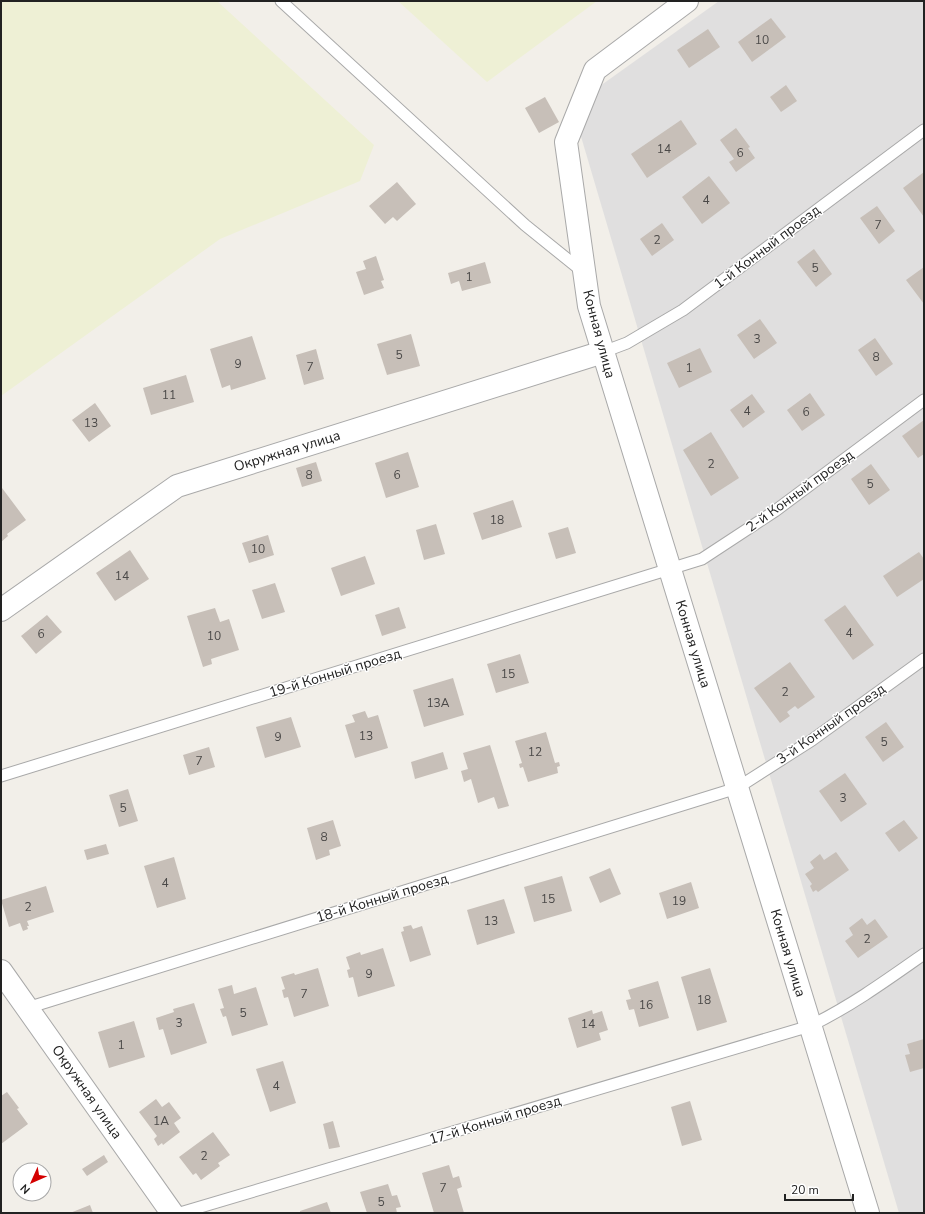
<svg xmlns="http://www.w3.org/2000/svg" width="925" height="1214" viewBox="0 0 925 1214" font-family="'Nunito Sans',sans-serif">
	<rect width="100%" height="100%" fill="#f2efe9"/>
	<polygon fill="#e0dfdf" points="719,1 924,1 924,1213 899,1213 572,106"/>
	<g fill="#eef0d5">
		<polygon points="1,1 217,1 374,145 360,181 220,239 1,396"/>
		<polygon points="398,1 597,1 487,82"/>
	</g>
	<g fill="#c7bfb8">
		<polygon points="771,18 786,37 752,62 738,42"/>
		<polygon points="708,29 720,47 689,68 677,50"/>
		<polygon points="786,85 797,101 781,112 770,97"/>
		<polygon points="545,97 559,122 539,133 525,108"/>
		<polygon points="681,120 697,144 647,178 631,154"/>
		<polygon points="736,128 750,147 748,148 755,158 736,172 729,162 734,159 720,140"/>
		<polygon points="924,172 924,217 903,188"/>
		<polygon points="709,176 730,203 702,224 682,197"/>
		<polygon points="397,182 416,204 397,221 393,217 385,224 369,206"/>
		<polygon points="877,206 895,231 879,244 860,218"/>
		<polygon points="662,223 674,240 652,256 640,239"/>
		<polygon points="814,249 832,274 816,287 797,262"/>
		<polygon points="376,256 384,280 381,281 384,288 364,295 356,272 366,269 363,261"/>
		<polygon points="485,262 491,283 462,291 459,281 451,284 448,273"/>
		<polygon points="924,267 924,304 906,280"/>
		<polygon points="760,319 777,343 754,359 737,335"/>
		<polygon points="411,334 420,366 387,375 377,344"/>
		<polygon points="252,336 266,379 231,390 230,385 222,388 210,349"/>
		<polygon points="875,338 893,364 876,376 858,350"/>
		<polygon points="700,348 712,372 679,388 667,363"/>
		<polygon points="316,349 324,379 304,385 296,355"/>
		<polygon points="186,375 194,402 151,415 143,388"/>
		<polygon points="810,393 825,415 802,431 787,410"/>
		<polygon points="752,394 765,412 743,428 730,410"/>
		<polygon points="95,403 111,426 89,442 72,420"/>
		<polygon points="924,420 924,454 918,458 902,436"/>
		<polygon points="711,432 739,478 711,496 683,450"/>
		<polygon points="408,452 419,487 386,498 375,463"/>
		<polygon points="316,462 322,481 302,487 296,468"/>
		<polygon points="871,464 890,490 869,505 851,479"/>
		<polygon points="2,488 26,520 7,534 8,536 1,542 1,489"/>
		<polygon points="513,500 522,527 482,540 473,513"/>
		<polygon points="436,524 445,554 424,560 416,530"/>
		<polygon points="568,527 576,553 556,559 548,533"/>
		<polygon points="268,535 274,555 249,563 242,543"/>
		<polygon points="130,550 149,579 115,601 96,573"/>
		<polygon points="919,552 924,559 924,579 897,597 883,576"/>
		<polygon points="365,556 375,584 341,596 331,568"/>
		<polygon points="275,583 285,612 262,619 252,590"/>
		<polygon points="845,605 874,645 853,660 824,620"/>
		<polygon points="399,607 406,628 382,636 375,615"/>
		<polygon points="215,608 220,622 229,619 239,650 211,659 212,664 203,667 187,616"/>
		<polygon points="47,615 62,632 36,654 21,636"/>
		<polygon points="520,654 529,683 496,693 487,664"/>
		<polygon points="790,662 815,697 798,709 795,706 787,712 790,716 780,723 754,688"/>
		<polygon points="453,678 464,715 424,727 413,690"/>
		<polygon points="365,711 368,718 378,715 388,748 355,758 345,725 355,722 352,715"/>
		<polygon points="291,717 301,747 265,758 256,727"/>
		<polygon points="886,722 904,747 883,762 865,737"/>
		<polygon points="546,732 555,763 559,762 560,766 557,767 558,773 528,782 523,767 520,768 519,764 522,763 515,741"/>
		<polygon points="490,745 509,806 498,809 494,797 478,803 471,779 464,782 461,771 468,769 463,753"/>
		<polygon points="209,747 215,767 189,775 183,755"/>
		<polygon points="443,752 448,769 415,779 411,762"/>
		<polygon points="845,773 867,804 841,822 819,791"/>
		<polygon points="128,789 138,821 119,827 109,795"/>
		<polygon points="333,820 341,846 329,850 330,855 316,860 307,828"/>
		<polygon points="904,820 918,838 899,852 885,833"/>
		<polygon points="106,844 109,854 87,860 84,850"/>
		<polygon points="836,852 849,870 818,892 816,890 813,892 810,886 812,884 805,874 814,868 810,862 820,854 824,860"/>
		<polygon points="174,857 186,899 157,908 144,866"/>
		<polygon points="610,868 621,894 600,903 589,877"/>
		<polygon points="562,876 572,911 534,922 524,887"/>
		<polygon points="691,882 699,908 667,919 659,893"/>
		<polygon points="46,886 54,912 27,921 29,926 27,926 28,929 23,931 20,923 9,927 1,900"/>
		<polygon points="504,899 515,933 477,945 467,910"/>
		<polygon points="862,918 867,925 875,919 888,937 858,958 845,941 853,935 849,928"/>
		<polygon points="411,925 413,929 422,926 431,955 410,962 401,932 404,931 403,927"/>
		<polygon points="383,948 395,986 358,997 353,977 349,978 347,970 350,969 346,957 360,952 361,955"/>
		<polygon points="318,968 329,1006 294,1017 288,997 284,998 282,990 285,989 281,977 294,973 295,975"/>
		<polygon points="710,968 727,1022 697,1031 681,977"/>
		<polygon points="658,981 669,1018 639,1027 634,1009 629,1010 626,1000 631,999 628,990"/>
		<polygon points="232,985 234,994 256,987 268,1025 232,1036 226,1016 223,1017 220,1009 224,1008 218,989"/>
		<polygon points="194,1003 207,1043 171,1055 163,1029 159,1030 156,1018 174,1012 173,1009"/>
		<polygon points="592,1010 593,1014 602,1011 608,1030 599,1033 601,1040 577,1048 568,1018"/>
		<polygon points="134,1021 145,1057 109,1068 98,1032"/>
		<polygon points="924,1039 924,1068 910,1072 905,1055 910,1054 907,1044"/>
		<polygon points="283,1061 296,1103 270,1112 256,1069"/>
		<polygon points="7,1092 19,1108 17,1109 28,1124 1,1144 1,1096"/>
		<polygon points="156,1099 162,1107 169,1102 181,1118 174,1123 180,1132 163,1145 162,1143 158,1146 154,1139 157,1136 139,1112"/>
		<polygon points="690,1101 702,1140 682,1146 671,1107"/>
		<polygon points="333,1121 340,1147 329,1149 323,1124"/>
		<polygon points="213,1132 230,1155 218,1163 220,1166 201,1180 196,1173 193,1175 179,1157"/>
		<polygon points="104,1155 108,1162 87,1176 82,1169"/>
		<polygon points="449,1165 453,1178 459,1176 462,1187 457,1189 464,1213 434,1213 422,1173"/>
		<polygon points="388,1184 392,1196 397,1195 401,1207 396,1208 397,1213 367,1213 360,1192"/>
		<polygon points="327,1202 331,1213 300,1213 300,1211"/>
		<polygon points="90,1205 93,1213 70,1213"/>
	</g>
	<g fill="none" stroke-linecap="round" stroke-linejoin="round">
		<defs>
			<g id="lane">
				<polyline points="281,1 525,225 582,271"/>
				<polyline points="603,352 627,343 683,310 924,130"/>
				<polyline points="1,776 702,559 775,511 924,400"/>
				<polyline points="27,1008 737,788 812,740 924,659"/>
				<path d="M 180,1213 L 810,1026 C 851,1006 887,980 924,954"/>
			</g>
			<g id="street">
				<polyline points="687,1 595,70 566,142 589,306 868,1213"/>
				<polyline points="1,610 177,486 603,352"/>
				<polyline points="1,971 172,1213"/>
			</g>
		</defs>
		<use href="#lane" stroke="#a9a9a9" stroke-width="13"/>
		<use href="#street" stroke="#a9a9a9" stroke-width="24"/>
		<use href="#lane" stroke="#fff" stroke-width="11"/>
		<use href="#street" stroke="#fff" stroke-width="22"/>
	</g>
	<g text-anchor="middle" dominant-baseline="central" stroke-width="3" stroke-linejoin="round" paint-order="stroke">
		<g font-size="12" fill="#4b4948">
			<text x="762" y="40">10</text>
			<text x="664" y="149">14</text>
			<text x="740" y="153">6</text>
			<text x="706" y="200">4</text>
			<text x="878" y="225">7</text>
			<text x="657" y="240">2</text>
			<text x="815" y="268">5</text>
			<text x="469" y="277">1</text>
			<text x="757" y="339">3</text>
			<text x="399" y="355">5</text>
			<text x="876" y="357">8</text>
			<text x="238" y="364">9</text>
			<text x="310" y="367">7</text>
			<text x="689" y="368">1</text>
			<text x="169" y="395">11</text>
			<text x="747" y="411">4</text>
			<text x="806" y="412">6</text>
			<text x="91" y="423">13</text>
			<text x="711" y="464">2</text>
			<text x="309" y="475">8</text>
			<text x="397" y="475">6</text>
			<text x="870" y="484">5</text>
			<text x="497" y="520">18</text>
			<text x="258" y="549">10</text>
			<text x="122" y="576">14</text>
			<text x="849" y="633">4</text>
			<text x="41" y="634">6</text>
			<text x="214" y="636">10</text>
			<text x="508" y="674">15</text>
			<text x="785" y="692">2</text>
			<text x="438" y="703">13А</text>
			<text x="366" y="736">13</text>
			<text x="278" y="737">9</text>
			<text x="884" y="742">5</text>
			<text x="535" y="752">12</text>
			<text x="199" y="761">7</text>
			<text x="843" y="798">3</text>
			<text x="123" y="808">5</text>
			<text x="324" y="837">8</text>
			<text x="165" y="883">4</text>
			<text x="548" y="899">15</text>
			<text x="679" y="901">19</text>
			<text x="28" y="907">2</text>
			<text x="491" y="921">13</text>
			<text x="867" y="939">2</text>
			<text x="369" y="974">9</text>
			<text x="304" y="994">7</text>
			<text x="704" y="1000">18</text>
			<text x="646" y="1005">16</text>
			<text x="243" y="1013">5</text>
			<text x="179" y="1023">3</text>
			<text x="588" y="1024">14</text>
			<text x="121" y="1045">1</text>
			<text x="276" y="1086">4</text>
			<text x="161" y="1121">1А</text>
			<text x="204" y="1156">2</text>
			<text x="443" y="1188">7</text>
			<text x="381" y="1202">5</text>
		</g>
		<g font-size="14" fill="#222" stroke="#fff">
			<text transform="translate(767 247) rotate(-37)">1-й Конный проезд</text>
			<text transform="translate(599 334) rotate(75)">Конная улица</text>
			<text transform="translate(287 451) rotate(-17)">Окружная улица</text>
			<text transform="translate(800 491) rotate(-36)">2-й Конный проезд</text>
			<text transform="translate(693 644) rotate(73)">Конная улица</text>
			<text transform="translate(335 673) rotate(-17)">19-й Конный проезд</text>
			<text transform="translate(831 724) rotate(-35)">3-й Конный проезд</text>
			<text transform="translate(382 898) rotate(-17)">18-й Конный проезд</text>
			<text transform="translate(788 953) rotate(73)">Конная улица</text>
			<text transform="translate(87 1092) rotate(55)">Окружная улица</text>
			<text transform="translate(495 1120) rotate(-17)">17-й Конный проезд</text>
		</g>
	</g>
	<rect width="925" height="1214" fill="none" stroke="#222222" stroke-width="4"/>
	<g transform="translate(32 1182) rotate(225)"><circle r="19" fill="#ffffff" stroke="#a7a7a7"/>
	<path d="M0-3L7 15L0 10L-7 15Z" fill="#d40000"/>
	<text y="-6" font-size="11" font-weight="bold" text-anchor="middle" fill="#222222">N</text>
	</g>
	<path d="M785 1194v6h68v-6" fill="none" stroke="#222222" stroke-width="2"/>
	<text x="791" y="1194" font-size="12" fill="#222222" stroke="#ffffff" stroke-width="3" paint-order="stroke">20 m</text>
</svg>
